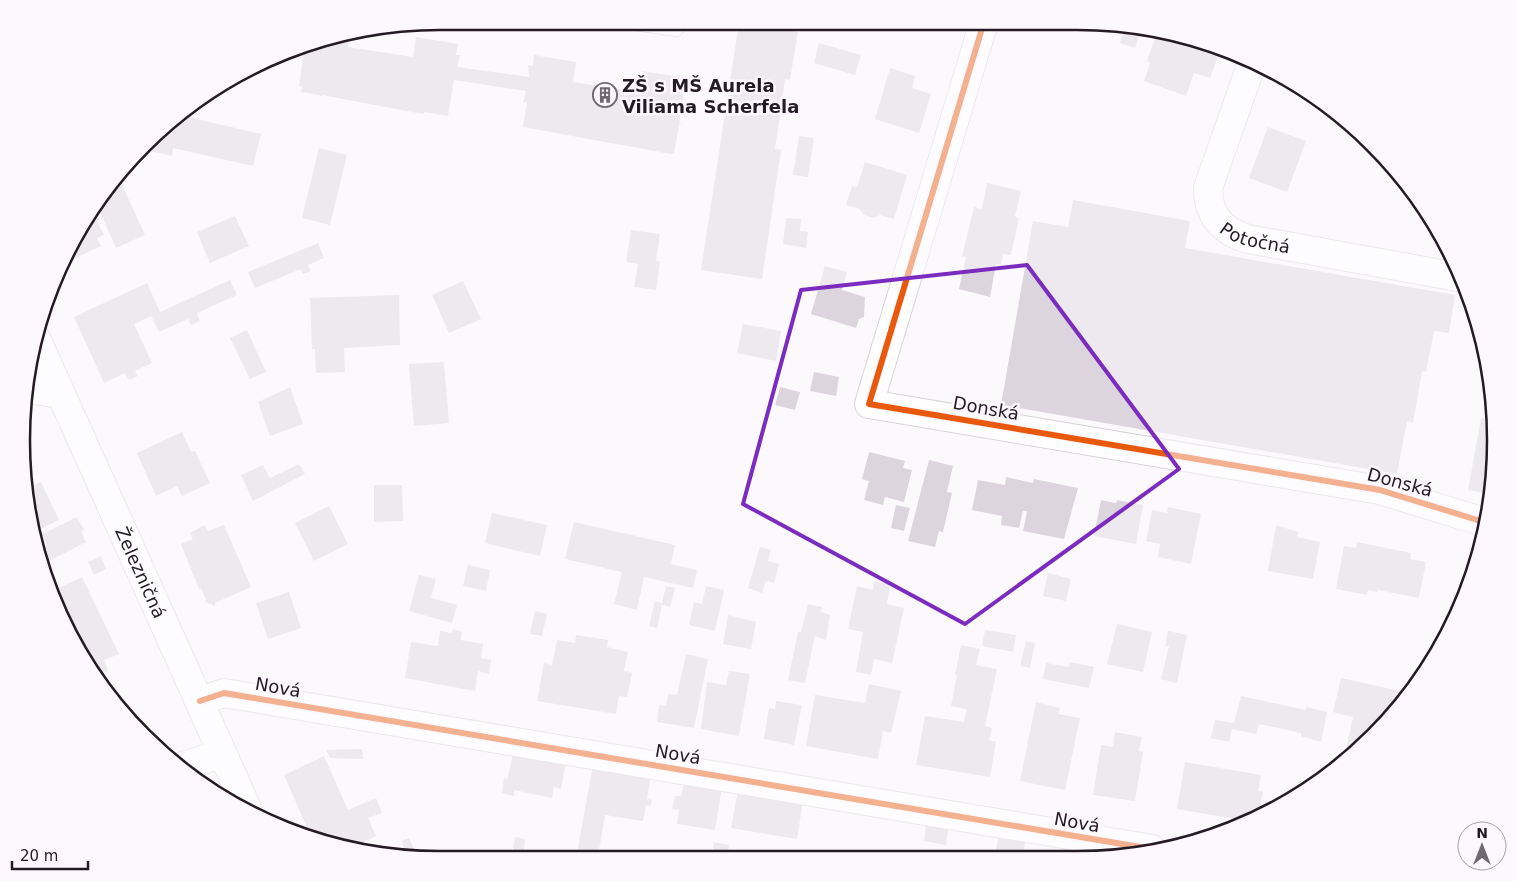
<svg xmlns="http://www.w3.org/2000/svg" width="1517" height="881" viewBox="0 0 1517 881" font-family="'DejaVu Sans',sans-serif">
	<rect width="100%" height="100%" fill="#fcf9fd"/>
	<g fill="#dcd5dd">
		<polygon points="777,22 799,22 799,26"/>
		<polygon points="739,23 798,32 790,80 785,79 775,149 781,150 762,279 701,270"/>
		<polygon points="1125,26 1141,30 1135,48 1120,43"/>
		<polygon points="1157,33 1219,54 1210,78 1194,73 1186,96 1144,81 1150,63 1147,61"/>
		<polygon points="349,36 348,47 413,57 416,37 458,44 456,55 460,55 457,67 529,77 528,65 533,66 534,55 576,62 573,82 639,92 642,71 684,78 682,89 687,90 684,91 679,124 683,125 679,125 674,153 671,154 523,127 527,102 523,102 526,91 454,80 448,116 425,112 423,114 322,95 320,97 320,95 301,92 302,87 299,86 305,44"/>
		<polygon points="819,43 861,55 855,75 814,63"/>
		<polygon points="890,68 915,76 912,88 931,94 919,133 875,119"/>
		<polygon points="179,115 261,134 253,166 173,148 172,156 146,150"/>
		<polygon points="1268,127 1306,141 1287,192 1249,178"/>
		<polygon points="799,136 814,138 808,177 793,175"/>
		<polygon points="319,148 347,155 330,225 302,218"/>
		<polygon points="865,162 907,175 894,219 880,215 873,218 864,215 860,209 846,205 852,186 857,187"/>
		<polygon points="119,178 145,235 116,248 96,203"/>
		<polygon points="987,183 1021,191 1015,216 1019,218 1011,255 1003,254 1001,265 996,264 990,297 959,289 966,257 962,256 974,207 982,209"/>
		<polygon points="1073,200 1190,221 1185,248 1455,295 1449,333 1434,331 1426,372 1422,371 1413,423 1407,421 1397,474 1001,405 1033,221 1068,227"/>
		<polygon points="91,209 104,235 97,238 101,246 67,262"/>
		<polygon points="235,216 249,246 210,263 197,232"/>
		<polygon points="786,218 801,219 800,231 808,232 806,248 783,244"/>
		<polygon points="631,230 660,234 656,261 660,262 656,290 634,287 638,264 626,262"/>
		<polygon points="318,243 324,258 308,265 311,271 303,274 301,269 255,288 248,272"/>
		<polygon points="825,266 847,272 842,290 865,297 864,317 859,319 856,328 811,314"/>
		<polygon points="230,280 237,295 197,313 200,321 191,325 188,319 159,332 151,316 134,324 152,363 135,371 138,376 129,380 125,373 104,383 74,317 147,283 160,312"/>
		<polygon points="463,281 481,319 449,333 432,295"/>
		<polygon points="399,295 400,345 344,348 345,372 316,373 315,349 312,349 310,298"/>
		<polygon points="743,324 781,331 776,361 737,353"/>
		<polygon points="247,330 266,372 250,379 230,338"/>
		<polygon points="444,362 449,423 414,426 409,364"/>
		<polygon points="814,372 839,377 836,396 810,391"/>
		<polygon points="290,387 303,424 270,436 258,402"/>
		<polygon points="780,387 800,392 795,410 775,405"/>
		<polygon points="1481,418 1494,421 1496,440 1490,494 1468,490"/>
		<polygon points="182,432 191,452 195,451 210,483 182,496 177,486 156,496 137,453"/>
		<polygon points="869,452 905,461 903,468 912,470 904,502 885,497 883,505 864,500 869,481 862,479"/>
		<polygon points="929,460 953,466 947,492 952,493 943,532 939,531 935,547 908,541"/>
		<polygon points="299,464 305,474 253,501 241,475 263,465 270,478"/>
		<polygon points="1006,477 1033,483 1034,479 1078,488 1064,539 1023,531 1027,511 1023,511 1019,528 1001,525 1002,516 972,510 978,480 1005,485"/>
		<polygon points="41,482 59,520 36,531 29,487"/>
		<polygon points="374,485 402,485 403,521 374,522"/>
		<polygon points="1101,500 1116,503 1117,500 1143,505 1136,544 1094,536"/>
		<polygon points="896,505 910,508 904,531 891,528"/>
		<polygon points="329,506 348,544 314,561 295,523"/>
		<polygon points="1168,507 1201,514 1191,564 1158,557 1160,544 1146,541 1152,510 1167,513"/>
		<polygon points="492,513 547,525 540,556 485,543"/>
		<polygon points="77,517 84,530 81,531 86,542 49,561 42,547 47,545 42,534"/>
		<polygon points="574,522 675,545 671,564 697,570 693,588 644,577 637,610 614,604 622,572 565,559"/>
		<polygon points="205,525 208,531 224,525 251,587 215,603 215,606 205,602 206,599 201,588 199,589 181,544 193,539 190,533"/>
		<polygon points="1276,525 1298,532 1297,537 1320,542 1313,579 1268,571"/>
		<polygon points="1357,542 1411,553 1410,559 1426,562 1419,598 1378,590 1377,592 1368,590 1367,595 1336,589 1344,546 1356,548"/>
		<polygon points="760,547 771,550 768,561 779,564 774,583 766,581 762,593 748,588"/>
		<polygon points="101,556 106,569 94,575 88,562"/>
		<polygon points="468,565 490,570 486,591 463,586"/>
		<polygon points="1465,571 1472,573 1464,601 1455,617"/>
		<polygon points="1048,573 1071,579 1066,601 1043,596"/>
		<polygon points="419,575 436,579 431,598 457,605 452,623 409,611"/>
		<polygon points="82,577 119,654 104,660 108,671 97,676 52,591"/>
		<polygon points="874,581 890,584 887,604 904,608 892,663 874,659 871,675 856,672 863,632 848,629 857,586 873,590"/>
		<polygon points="666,586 675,588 670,607 662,605 657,628 649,626 655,601 662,603"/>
		<polygon points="706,586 724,590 715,631 689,625 694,602 702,604"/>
		<polygon points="289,592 301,628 268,639 256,603"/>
		<polygon points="808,604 822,607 821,612 830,615 826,640 815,636 805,683 788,680 798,632 801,632"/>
		<polygon points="535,611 547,614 542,636 530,634"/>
		<polygon points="728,615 756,622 751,649 723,644"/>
		<polygon points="1117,624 1152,632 1143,672 1107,664"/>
		<polygon points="453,629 462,632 461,640 483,644 481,658 491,660 489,674 478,671 475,691 405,678 411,642 438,646 440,631 452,633"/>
		<polygon points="985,630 1016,635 1013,652 982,646"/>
		<polygon points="1168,631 1187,635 1177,683 1161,679 1169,646 1165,646"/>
		<polygon points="576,635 608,640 607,647 628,652 624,671 632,673 627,697 619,696 616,714 537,701 544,663 552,665 557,640 575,643"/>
		<polygon points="1026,641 1035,643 1030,668 1020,666"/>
		<polygon points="961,645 980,649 976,665 997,669 985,726 992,728 989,740 996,742 990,777 916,765 925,716 964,722 967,709 951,706 957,675 955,675"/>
		<polygon points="686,654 708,659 694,728 657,722 659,705 666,706 668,694 677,695"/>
		<polygon points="1070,662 1094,667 1089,688 1043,679 1046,663 1069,667"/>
		<polygon points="729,671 750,674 739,736 701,729 707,682 726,685"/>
		<polygon points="1341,678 1409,693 1384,724 1372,721 1368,741 1355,751 1346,749 1353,717 1333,712"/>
		<polygon points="869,684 901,691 891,733 883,731 878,759 806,746 815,695 865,703"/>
		<polygon points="1241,696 1306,710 1306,707 1327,712 1321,742 1301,736 1301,733 1259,724 1256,734 1232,729 1229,742 1211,738 1215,720 1234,723"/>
		<polygon points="776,701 802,705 794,745 764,739 769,708 775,709"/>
		<polygon points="1036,702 1060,708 1058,714 1080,718 1065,790 1020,781"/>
		<polygon points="1115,732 1142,737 1139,751 1143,752 1135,801 1093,795 1101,745 1113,747"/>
		<polygon points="362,749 363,759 330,758 326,750"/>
		<polygon points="514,751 566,761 561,789 554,787 552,798 514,790 514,796 502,793 504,778 507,779"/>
		<polygon points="324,756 348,810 376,798 382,813 368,818 376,836 353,847 312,839 284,775"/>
		<polygon points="1185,762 1261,775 1258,791 1263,792 1258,816 1247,821 1177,809"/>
		<polygon points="593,765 651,775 647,799 652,800 651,806 646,805 643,821 605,815 598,856 577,853"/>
		<polygon points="684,781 722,787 715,830 677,824 679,810 672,809 675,796 681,796"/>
		<polygon points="738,790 803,801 797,839 731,828"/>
		<polygon points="926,822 949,825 946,845 924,841"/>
		<polygon points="999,834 1026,838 1022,859 980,859 981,852 995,855"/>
		<polygon points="515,837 525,839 523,859 513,859 512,856"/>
		<polygon points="409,838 414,849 406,852 401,841"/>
		<polygon points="714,842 729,845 727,859 711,859"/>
		<polygon points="1071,846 1101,851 1099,859 1068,859"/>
	</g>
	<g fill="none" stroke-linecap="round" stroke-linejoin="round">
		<defs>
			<polyline id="service" points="621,21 677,29"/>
			<g id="minor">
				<polyline points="984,22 869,404 1380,490 1487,523"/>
				<path id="s1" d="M 1252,63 L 1208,188 C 1208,216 1222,231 1248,239 L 1463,278"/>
				<polyline points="28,389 60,394"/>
				<polyline points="200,701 224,693 1152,849"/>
				<polyline points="183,766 222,754"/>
			</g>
			<g id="tertiary">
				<path id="s2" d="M 35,336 L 247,808"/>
			</g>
		</defs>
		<use href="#service" stroke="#d9d3d9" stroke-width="16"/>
		<use href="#minor" stroke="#d9d3d9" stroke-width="30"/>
		<use href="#tertiary" stroke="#d9d3d9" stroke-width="30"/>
		<use href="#service" stroke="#fffeff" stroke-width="14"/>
		<use href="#minor" stroke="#fffeff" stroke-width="28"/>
		<use href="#tertiary" stroke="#fffeff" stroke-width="28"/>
		<defs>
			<g id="cycleway">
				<polyline points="984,22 869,404 1380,490 1487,523"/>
				<polyline points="200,701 224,693 1152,849"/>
			</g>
		</defs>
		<use href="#cycleway" stroke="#fdf8fe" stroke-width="9"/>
		<use href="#cycleway" stroke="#e8590c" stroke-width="6"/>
	</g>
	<path d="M0 0H1517V881H0ZM 1027,265 L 1179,469 L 965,624 L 743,504 L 801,290 Z" fill="#fcf9fd" fill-opacity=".55" fill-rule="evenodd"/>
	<path fill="none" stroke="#7b2cbf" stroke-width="4" stroke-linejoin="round" d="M 1027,265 L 1179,469 L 965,624 L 743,504 L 801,290 Z"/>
	<defs>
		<symbol id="building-ring" viewBox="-11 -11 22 22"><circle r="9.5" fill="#fdf8fe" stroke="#706971" stroke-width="1.5"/><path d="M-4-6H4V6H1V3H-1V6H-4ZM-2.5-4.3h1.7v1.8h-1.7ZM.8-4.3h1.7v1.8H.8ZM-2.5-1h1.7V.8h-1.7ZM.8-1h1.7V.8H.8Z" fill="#706971"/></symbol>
	</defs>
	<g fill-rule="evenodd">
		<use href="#building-ring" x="591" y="81" width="28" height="28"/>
	</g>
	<g text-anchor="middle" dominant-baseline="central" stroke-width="5" stroke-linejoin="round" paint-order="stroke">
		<g font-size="18" font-weight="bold" fill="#251b25" stroke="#fdf8fe" text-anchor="start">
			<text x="622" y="85">ZŠ s MŠ Aurela<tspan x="622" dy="21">Viliama Scherfela</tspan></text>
		</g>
		<g font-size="18" fill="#251b25" stroke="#fdf8fe">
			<text stroke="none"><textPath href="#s1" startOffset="210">Potočná</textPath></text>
			<text transform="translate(986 408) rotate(10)">Donská</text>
			<text transform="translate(1400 482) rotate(15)">Donská</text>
			<text stroke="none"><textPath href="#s2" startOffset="259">Železničná</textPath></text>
			<text transform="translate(278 687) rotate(10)">Nová</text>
			<text transform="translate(678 754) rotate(10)">Nová</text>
			<text transform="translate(1077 822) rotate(10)">Nová</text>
		</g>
	</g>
	<path d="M0 0H1517V881H0ZM440 30H1077A410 410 0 0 1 1487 440V441A410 410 0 0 1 1077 851H440A410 410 0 0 1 30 441V440A410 410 0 0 1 440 30Z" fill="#fdf8fe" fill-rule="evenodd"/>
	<path fill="none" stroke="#251b25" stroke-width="2.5" d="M440 30H1077A410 410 0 0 1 1487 440V441A410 410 0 0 1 1077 851H440A410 410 0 0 1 30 441V440A410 410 0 0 1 440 30Z"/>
	<g transform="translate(1482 846)"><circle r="24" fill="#fdf8fe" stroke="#a7a0a7"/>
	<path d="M0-4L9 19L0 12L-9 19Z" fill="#706971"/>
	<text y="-8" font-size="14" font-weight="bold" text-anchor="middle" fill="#251b25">N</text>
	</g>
	<path d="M12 861v8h76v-8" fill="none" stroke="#251b25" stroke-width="2.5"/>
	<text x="20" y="861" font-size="15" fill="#251b25" stroke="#fdf8fe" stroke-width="4" paint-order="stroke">20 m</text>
</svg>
